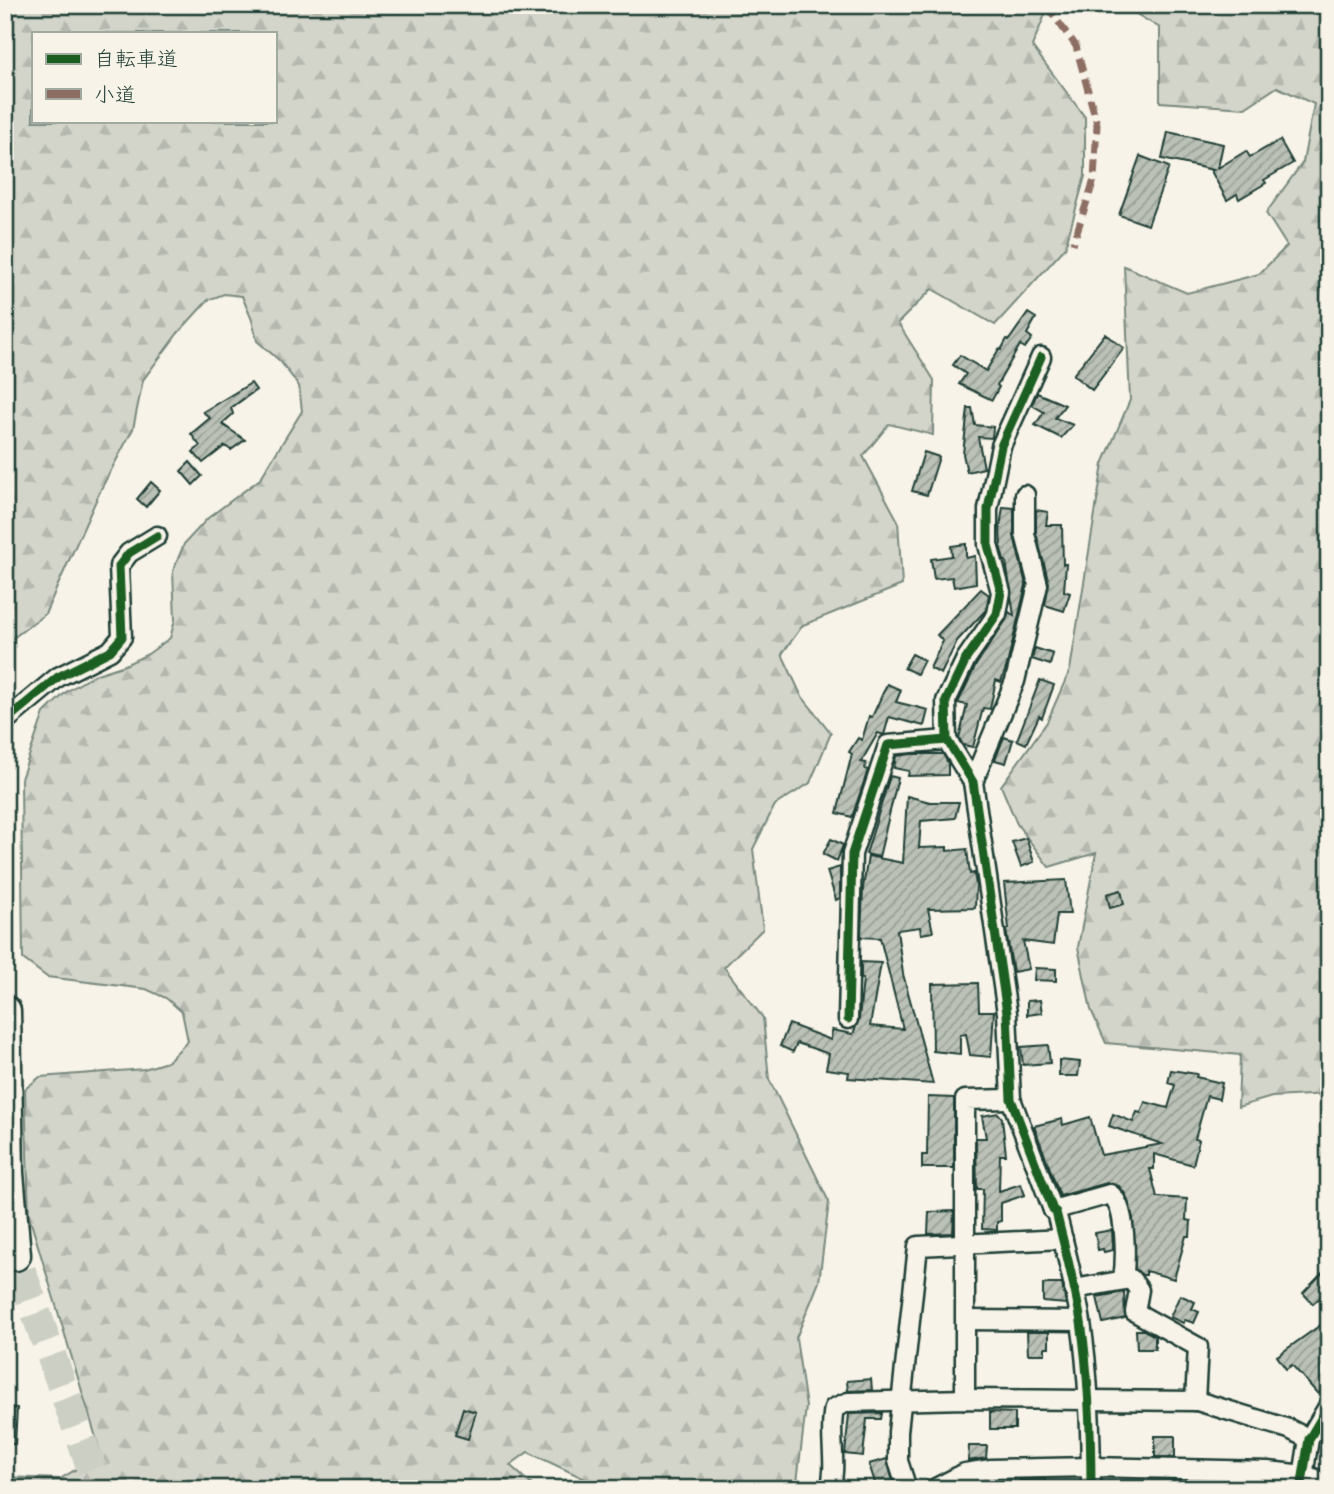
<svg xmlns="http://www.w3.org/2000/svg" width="1334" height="1494" viewBox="0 0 1334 1494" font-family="'Shantell Sans','Klee One',sans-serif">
	<defs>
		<pattern id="forest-firs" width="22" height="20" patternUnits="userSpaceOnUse" patternTransform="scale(1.75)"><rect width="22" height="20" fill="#d3d5ca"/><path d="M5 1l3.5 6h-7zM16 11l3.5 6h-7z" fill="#b5b8ae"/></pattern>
		<pattern id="building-hatch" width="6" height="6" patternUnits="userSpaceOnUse" patternTransform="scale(1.75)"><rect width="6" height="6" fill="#bbc1b6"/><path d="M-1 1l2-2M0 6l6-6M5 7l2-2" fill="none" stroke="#979e95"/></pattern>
	</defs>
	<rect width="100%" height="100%" fill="#f7f3e8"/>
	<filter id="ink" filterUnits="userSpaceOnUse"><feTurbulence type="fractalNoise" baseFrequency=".0143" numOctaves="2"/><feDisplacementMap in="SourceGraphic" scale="14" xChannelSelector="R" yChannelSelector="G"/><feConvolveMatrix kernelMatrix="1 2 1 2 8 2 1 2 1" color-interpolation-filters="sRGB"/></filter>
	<g filter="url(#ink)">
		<g fill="url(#forest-firs)" stroke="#79897f" stroke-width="2" fill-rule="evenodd">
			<path d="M 5,5 L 1049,5 L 1032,46 L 1085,117 L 1085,176 L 1065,248 L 995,325 L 932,289 L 898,323 L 934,380 L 933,435 L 889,424 L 863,456 L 898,521 L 902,585 L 803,625 L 782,654 L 801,695 L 831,733 L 810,783 L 775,805 L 753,849 L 763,929 L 724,967 L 763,1018 L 769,1079 L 829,1202 L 819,1282 L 796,1338 L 806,1407 L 797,1482 L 774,1489 L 606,1489 L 528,1452 L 510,1465 L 536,1489 L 5,1489 L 5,1477 L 60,1479 L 101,1454 L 29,1216 L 25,1089 L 40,1077 L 144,1069 L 167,1062 L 188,1041 L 182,1012 L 166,998 L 146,989 L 47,977 L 23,959 L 21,779 L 44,713 L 66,692 L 94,675 L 125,665 L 148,654 L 170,638 L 175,620 L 173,571 L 184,544 L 208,518 L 260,479 L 302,411 L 299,386 L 280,361 L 257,341 L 252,320 L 242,296 L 224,294 L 208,300 L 178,333 L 143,380 L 133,429 L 101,489 L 45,614 L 5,644 ZM 33,33 L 275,33 L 275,121 L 33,121 Z"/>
			<polygon points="1121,5 1329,5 1329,1094 1272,1097 1238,1107 1240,1055 1106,1043 1091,1010 1078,947 1096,853 1049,867 1017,824 1001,786 1047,722 1070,670 1103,464 1130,400 1124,266 1187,293 1259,274 1287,246 1266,213 1303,162 1314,104 1277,87 1245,108 1160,102 1160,28"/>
		</g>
		<g fill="url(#building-hatch)" stroke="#1f3d34" stroke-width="2">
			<polygon points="1168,132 1223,144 1218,168 1246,151 1250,157 1280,140 1293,163 1264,180 1266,183 1239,199 1237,194 1227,200 1211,171 1213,170 1162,159"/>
			<polygon points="1140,156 1169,167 1148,225 1119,215"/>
			<polygon points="1028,313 1036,318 1027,334 1032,338 1025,348 1020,345 997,385 999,387 992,400 959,384 966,374 953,365 960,355 986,371 999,349 1001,350 1007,339 1009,340"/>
			<polygon points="1105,334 1124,348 1092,390 1073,375"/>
			<polygon points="251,383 256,390 231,408 233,414 222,424 245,440 231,450 225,446 203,463 193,452 200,446 191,434 210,418 203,412"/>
			<polygon points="1037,393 1065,405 1055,418 1073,425 1061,438 1035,425 1044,412 1032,405"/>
			<polygon points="968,408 972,408 975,425 993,427 992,438 978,437 984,468 967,472 963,454"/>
			<polygon points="924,452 939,457 927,495 912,491"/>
			<polygon points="190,462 202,476 193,485 181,471"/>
			<polygon points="151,482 160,490 146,507 137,499"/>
			<polygon points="1003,507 1014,508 1014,536 1026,585 1007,665 1001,682 996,680 990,709 983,708 973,747 963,745 959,738 967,705 958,703 976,665 1006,620 1009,612 1014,616 1006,561 1004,561 1001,549 1000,527"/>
			<polygon points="1036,510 1048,512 1046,525 1062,525 1063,564 1066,564 1064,591 1070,593 1064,611 1045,605 1049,583 1036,533"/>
			<polygon points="966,544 966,558 975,556 976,583 954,587 952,577 934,579 931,559 952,556 951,546"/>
			<polygon points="981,589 989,595 986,610 957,641 941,674 930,668 943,641 937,635"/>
			<polygon points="1035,648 1053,654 1050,665 1032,659"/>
			<polygon points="912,654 924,660 917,674 904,668"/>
			<polygon points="1040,680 1054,685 1042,718 1039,716 1026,744 1017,740"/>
			<polygon points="887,684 901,690 896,702 928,710 924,726 889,717 884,735 878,733 861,762 866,763 865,769 868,770 852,817 837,813 852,754 849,752 858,738 862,740 869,716 872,717"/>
			<polygon points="1004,737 1013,740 1006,763 995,760"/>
			<polygon points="912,754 943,754 948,763 948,775 908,776 909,771 894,768 896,756"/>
			<polygon points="890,776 898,778 879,857 866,854"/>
			<polygon points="907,796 930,802 959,802 955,818 921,821 919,848 947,847 947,851 967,849 970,874 974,873 976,885 975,908 928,909 933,932 921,934 920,927 897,930 903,974 933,1084 848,1078 849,1072 826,1069 829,1054 797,1043 793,1052 780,1046 789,1024 831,1040 832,1030 853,1034 859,1019 863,979 861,979 861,962 881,963 870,1026 903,1029 880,938 861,937 863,888 868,856 903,863"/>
			<polygon points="1026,838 1034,862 1021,867 1012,842"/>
			<polygon points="831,839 843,845 837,861 823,854"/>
			<polygon points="840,867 840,898 836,900 827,871"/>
			<polygon points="1066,880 1070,914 1057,914 1053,945 1023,941 1029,969 1013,972 1006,930 1009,929 1004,883"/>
			<polygon points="1121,890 1124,904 1110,908 1107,894"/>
			<polygon points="1035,968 1056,969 1056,981 1034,980"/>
			<polygon points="978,983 979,1011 994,1011 991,1057 970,1055 966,1034 960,1035 960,1054 933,1051 932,984"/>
			<polygon points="1040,1000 1042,1013 1027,1015 1027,1001"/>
			<polygon points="1048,1045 1050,1063 1023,1065 1021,1047"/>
			<polygon points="1059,1060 1080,1062 1078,1076 1059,1076"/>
			<polygon points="1171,1070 1197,1074 1196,1077 1222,1083 1219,1099 1207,1096 1195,1139 1199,1140 1193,1165 1154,1154 1154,1169 1150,1169 1157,1197 1187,1199 1186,1220 1191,1221 1190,1236 1186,1236 1174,1279 1146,1271 1146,1275 1142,1275 1135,1269 1133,1218 1126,1195 1119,1186 1107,1183 1060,1196 1034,1126 1062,1119 1063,1125 1090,1117 1101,1155 1162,1144 1109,1126 1113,1114 1133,1122 1137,1112 1141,1113 1145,1102 1168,1108 1175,1085 1168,1083"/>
			<polygon points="928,1097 954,1098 954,1168 922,1168 922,1155 927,1155"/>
			<polygon points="998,1113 1002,1118 1006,1155 1000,1155 999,1191 1021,1184 1025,1195 1001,1203 1001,1221 997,1222 997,1230 982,1229 983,1189 977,1189 976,1138 986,1138 982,1116"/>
			<polygon points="954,1211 953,1233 928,1234 929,1212"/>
			<polygon points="1112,1230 1113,1250 1104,1252 1103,1249 1098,1250 1095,1233"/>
			<polygon points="1329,1266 1329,1293 1324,1289 1322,1292 1324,1294 1313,1304 1303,1293"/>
			<polygon points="1043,1284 1062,1284 1066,1304 1043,1302"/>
			<polygon points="1124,1292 1125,1318 1103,1323 1097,1297"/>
			<polygon points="1180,1295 1195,1302 1192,1309 1199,1312 1194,1323 1185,1320 1183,1323 1170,1317"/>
			<polygon points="1329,1319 1329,1385 1318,1394 1292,1365 1286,1369 1277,1356"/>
			<polygon points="1136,1330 1144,1330 1155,1336 1155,1349 1137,1349"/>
			<polygon points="1027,1332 1049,1332 1049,1347 1045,1347 1045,1354 1028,1354"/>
			<polygon points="871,1379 872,1390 848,1391 847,1381"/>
			<polygon points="5,1406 17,1408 15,1444 5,1444"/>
			<polygon points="463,1408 476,1412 468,1439 455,1435"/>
			<polygon points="990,1412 1015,1413 1015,1429 990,1429"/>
			<polygon points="882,1413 881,1419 867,1419 863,1456 845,1454 849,1414"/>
			<rect x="1155" y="1436" width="20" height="21"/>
			<polygon points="969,1446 987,1446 986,1458 968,1461"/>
			<polygon points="887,1459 895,1489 877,1489 869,1464"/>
			<polygon points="1045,1479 1045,1489 1020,1489 1020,1480"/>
		</g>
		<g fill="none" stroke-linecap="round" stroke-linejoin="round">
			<polyline stroke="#cccfc4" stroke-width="30" stroke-dasharray="30 15" stroke-linecap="butt" points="21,1271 99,1489"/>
			<defs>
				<g id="minor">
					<polyline points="5,721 58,677 110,651 122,637 119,566 129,553 157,536"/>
					<polyline points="947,740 946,701 966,659 997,614 1001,592 988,545 988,509 1001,446 1041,357"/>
					<polyline points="973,782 1015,681 1038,585 1025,534 1025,495"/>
					<path d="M 848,1019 L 852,854 L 888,745 L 947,740 L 973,782 L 1007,1013 L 1011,1099 L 1053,1210 L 1056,1212 C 1065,1249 1075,1285 1081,1322 C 1089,1377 1091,1433 1091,1489"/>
					<path d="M 1053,1210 L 1110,1194 C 1127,1205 1126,1260 1123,1279"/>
					<polyline points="1074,1289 1131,1279 1139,1290 1135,1312 1198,1347 1195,1401"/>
					<polyline points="966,1320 1080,1321"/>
					<polyline points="965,1399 965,1100 1011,1099"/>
					<path d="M 830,1489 C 838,1464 828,1436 834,1408 L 848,1402 L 965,1399 L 1197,1401 L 1289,1429 L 1309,1439"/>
					<polyline points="907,1489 898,1461 898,1432 918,1246 1063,1239"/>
					<polyline points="934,1489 965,1473 991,1469 1091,1467 1268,1471 1304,1475 1329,1483"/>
					<polyline points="1301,1489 1309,1439 1329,1405"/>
				</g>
				<polyline id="trunk" points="5,1011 8,1173 15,1255"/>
			</defs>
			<use href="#minor" stroke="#1f3d34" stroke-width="23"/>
			<use href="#trunk" stroke="#1f3d34" stroke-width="35"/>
			<use href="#minor" stroke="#f7f3e8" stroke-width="18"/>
			<use href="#trunk" stroke="#f7f3e8" stroke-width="30"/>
			<polyline stroke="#8d6e63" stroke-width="7" stroke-dasharray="14 7" stroke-linecap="butt" points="1046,5 1076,46 1097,124 1094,180 1073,244"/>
			<defs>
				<g id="cycleway">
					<polyline points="5,721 58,677 110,651 122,637 119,566 129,553 157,536"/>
					<polyline points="947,740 946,701 966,659 997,614 1001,592 988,545 988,509 1001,446 1041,357"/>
					<path d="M 848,1019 L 852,854 L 888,745 L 947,740 L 973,782 L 1007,1013 L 1011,1099 L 1053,1210 L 1056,1212 C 1065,1249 1075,1285 1081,1322 C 1089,1377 1091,1433 1091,1489"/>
					<polyline points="1301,1489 1309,1439 1329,1405"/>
				</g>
			</defs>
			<use href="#cycleway" stroke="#f7f3e8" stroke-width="13"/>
			<use href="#cycleway" stroke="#1b5e20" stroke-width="9"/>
		</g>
	</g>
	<rect width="1334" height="1494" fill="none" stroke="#f7f3e8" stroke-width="28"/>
	<rect x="14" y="14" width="1306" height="1466" fill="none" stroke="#1f3d34" stroke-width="2.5" filter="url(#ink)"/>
	<rect x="32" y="32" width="245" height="91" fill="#f7f3e8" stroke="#a1aaa0" stroke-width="2"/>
	<rect x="46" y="54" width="35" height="10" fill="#1b5e20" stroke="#a1aaa0" stroke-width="2"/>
	<text x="94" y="66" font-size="21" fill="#1f3d34">自転車道</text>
	<rect x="46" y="89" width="35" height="10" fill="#8d6e63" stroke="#a1aaa0" stroke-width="2"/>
	<text x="94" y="102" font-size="21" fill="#1f3d34">小道</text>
</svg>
